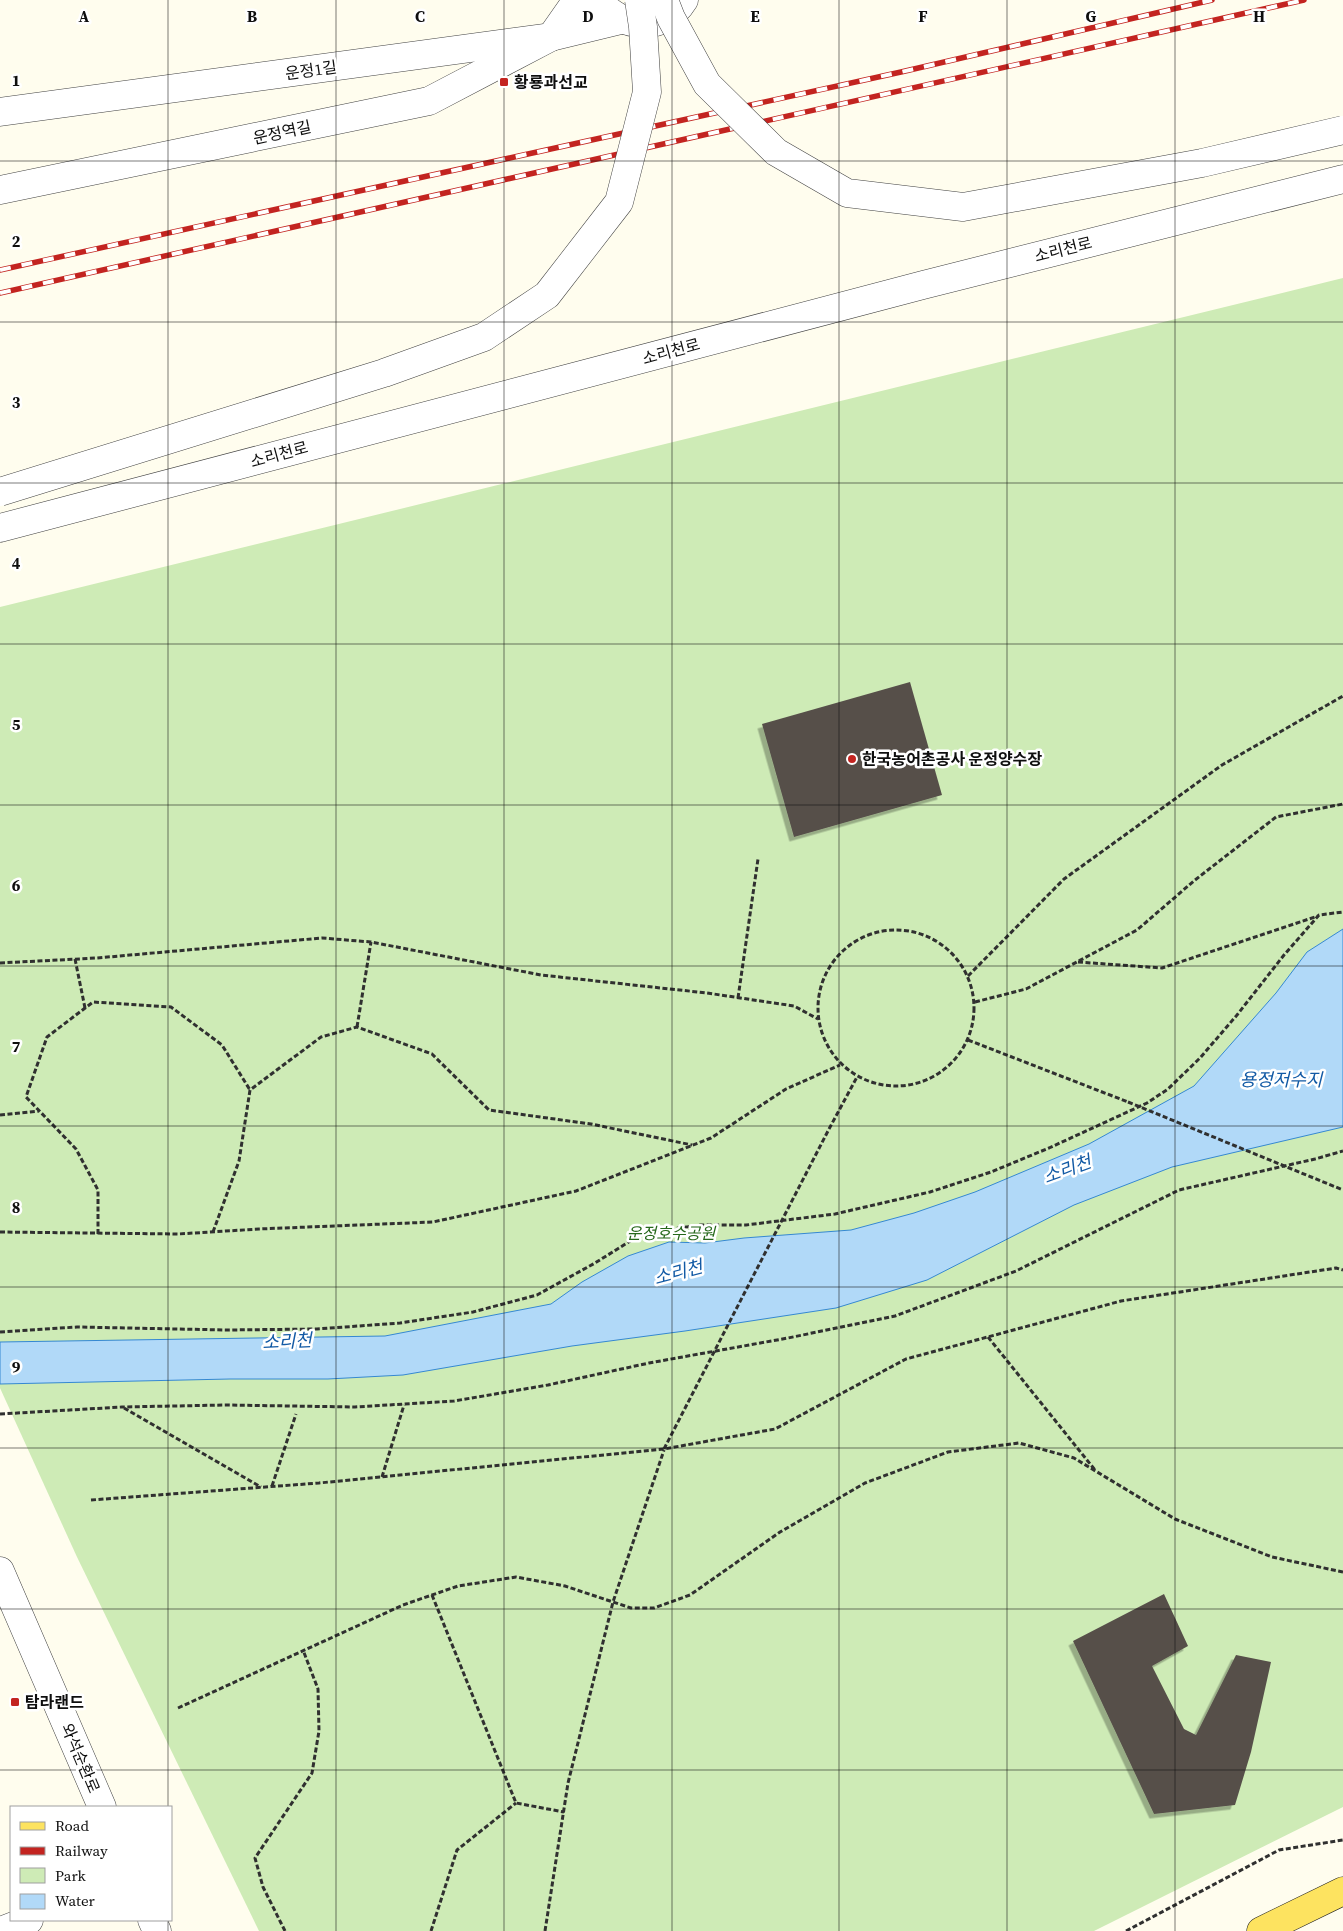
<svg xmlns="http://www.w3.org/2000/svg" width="1343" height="1931" viewBox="0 0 1343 1931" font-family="'Source Serif 4','Noto Sans KR',serif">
	<defs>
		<filter id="shadow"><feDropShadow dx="-4.5" dy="4.5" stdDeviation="0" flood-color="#0004"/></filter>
	</defs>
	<rect width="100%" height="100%" fill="#fffdee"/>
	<polygon fill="#ceebb6" points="1343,278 1343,1807 1094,1931 259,1931 77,1557 0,1388 0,607"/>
	<polygon fill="#b1d9f8" stroke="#3588d2" points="1343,929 1343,1127 1172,1167 1074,1205 927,1280 836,1308 685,1331 572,1346 403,1375 328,1379 230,1379 0,1384 0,1342 385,1336 551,1304 582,1282 628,1256 669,1242 705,1243 744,1238 851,1230 914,1213 975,1192 1089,1144 1194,1086 1276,993 1307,952"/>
	<g fill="#57504a" filter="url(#shadow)">
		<polygon points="910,682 942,795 794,837 762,724"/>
		<polygon points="1164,1594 1188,1646 1152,1666 1184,1729 1196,1735 1236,1655 1271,1662 1251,1752 1235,1805 1154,1814 1073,1641"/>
	</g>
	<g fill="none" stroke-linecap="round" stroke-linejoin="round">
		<defs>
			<g id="minor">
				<path d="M 598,0 C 621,29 663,34 684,0"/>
				<polyline points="0,112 551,37 621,20"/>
				<polyline points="0,190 429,101 551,37 577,0"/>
				<polyline points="0,528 923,285 1343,179"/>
				<polyline points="1,1931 29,1920"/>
			</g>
			<g id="tertiary">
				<polyline points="0,1571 102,1807"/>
				<polyline points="152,1920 157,1931"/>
			</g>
			<polyline id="primary" points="1261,1931 1343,1891"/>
		</defs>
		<use href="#minor" stroke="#414141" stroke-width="29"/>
		<use href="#tertiary" stroke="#414141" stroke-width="29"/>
		<use href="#primary" stroke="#1f1f1f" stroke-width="29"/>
		<g stroke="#303030" stroke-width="3" stroke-dasharray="5 2.5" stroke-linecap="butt">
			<circle cx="896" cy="1008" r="78"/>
			<polyline points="75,959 85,1008"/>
			<polyline points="1078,962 1162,968 1318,916"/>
			<polyline points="0,963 97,958 322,938 371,942 541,975 707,993 794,1006 818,1019"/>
			<polyline points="968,976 1064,879 1222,765 1343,696"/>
			<polyline points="738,998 758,859"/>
			<polyline points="975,1002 1026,989 1137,930 1195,880 1276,817 1343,804"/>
			<polyline points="357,1027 371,942"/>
			<polyline points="968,1040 1128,1102"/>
			<polyline points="0,1115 39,1111"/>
			<polyline points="829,1129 857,1077"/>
			<polyline points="0,1232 178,1234 259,1229 433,1222 576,1191 711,1138 786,1089 840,1065"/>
			<polyline points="213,1232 239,1161 250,1090 321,1037 357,1027 432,1054 489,1110 591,1124 692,1145"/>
			<polyline points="98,1234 98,1190 76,1149 26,1097 47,1037 93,1002 171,1007 222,1045 250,1090"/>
			<polyline points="0,1332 77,1327 226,1330 317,1329 400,1323 473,1312 537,1295 595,1263 643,1233 701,1225 746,1225 835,1214 930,1192 991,1172 1049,1148 1147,1103 1168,1089 1200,1058 1237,1015 1284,955 1319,915 1343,912"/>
			<polyline points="988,1337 1095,1470"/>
			<polyline points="124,1408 261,1487"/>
			<polyline points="0,1414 122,1407 226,1405 355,1407 454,1401 548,1385 649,1363 788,1338 895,1316 1016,1271 1179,1190 1315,1159 1343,1151"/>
			<polyline points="382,1477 404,1405"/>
			<polyline points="272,1486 296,1414"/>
			<polyline points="91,1500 319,1483 664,1449 775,1429 906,1359 1121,1301 1336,1268 1343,1270"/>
			<polyline points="432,1595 516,1803 564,1812"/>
			<polyline points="178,1708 403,1605 458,1586 516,1577 565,1586 631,1608 654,1608 690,1595 780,1532 865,1483 948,1452 1019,1443 1074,1458 1175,1519 1272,1557 1343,1572"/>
			<polyline points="285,1931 263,1887 255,1858 312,1773 319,1731 318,1689 303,1650"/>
			<polyline points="431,1931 457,1850 516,1803"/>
			<polyline points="545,1931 568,1783 613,1602 664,1450"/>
			<polyline points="1126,1931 1279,1850 1343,1840"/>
		</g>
		<use href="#minor" stroke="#fff" stroke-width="28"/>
		<use href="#tertiary" stroke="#fff" stroke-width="28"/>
		<use href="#primary" stroke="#fde360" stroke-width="28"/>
		<defs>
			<g id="rail">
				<polyline points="0,270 901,72 1212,0"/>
				<polyline points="0,293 1304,0"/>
			</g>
		</defs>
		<use href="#rail" stroke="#c32420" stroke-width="5.5"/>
		<use href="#rail" stroke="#fff" stroke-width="4" stroke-dasharray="11" stroke-linecap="butt"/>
		<defs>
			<g id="minor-bridge">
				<polyline points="664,0 671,18 707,84 776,152 847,193 963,207 1202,163 1343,130"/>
				<polyline points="0,492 384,373 484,337 547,295 619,202 647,92 643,27 639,0"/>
			</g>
		</defs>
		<use href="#minor-bridge" stroke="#414141" stroke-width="29" stroke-linecap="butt"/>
		<g stroke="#303030" stroke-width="3" stroke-dasharray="5 2.5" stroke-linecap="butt">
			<polyline points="1128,1102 1343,1190"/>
			<polyline points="664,1449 829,1129"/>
		</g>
		<use href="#minor-bridge" stroke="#fff" stroke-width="28"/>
	</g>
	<path fill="none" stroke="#0e0e0e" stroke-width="1" stroke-opacity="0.55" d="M 168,0 L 168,1807M 336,0 L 336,1931M 504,0 L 504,1931M 672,0 L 672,1931M 839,0 L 839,1931M 1007,0 L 1007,1931M 1175,0 L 1175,1931M 0,161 L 1343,161M 0,322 L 1343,322M 0,483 L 1343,483M 0,644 L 1343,644M 0,805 L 1343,805M 0,966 L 1343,966M 0,1126 L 1343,1126M 0,1287 L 1343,1287M 0,1448 L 1343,1448M 0,1609 L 1343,1609M 0,1770 L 1343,1770M 168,1920 L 168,1931"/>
	<g fill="#c32420" stroke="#fff" stroke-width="2">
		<rect x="499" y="77" width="10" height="10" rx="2.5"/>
		<circle cx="852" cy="759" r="5"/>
		<rect x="10" y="1697" width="10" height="10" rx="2.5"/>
	</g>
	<g text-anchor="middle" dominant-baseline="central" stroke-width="5" stroke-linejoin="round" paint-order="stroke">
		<g font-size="16" fill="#0e0e0e" stroke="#fff">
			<text transform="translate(311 70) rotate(-8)">운정1길</text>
			<text transform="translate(282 132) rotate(-12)">운정역길</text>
			<text transform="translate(1063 249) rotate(-14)">소리천로</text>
			<text transform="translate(671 351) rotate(-15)">소리천로</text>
			<text transform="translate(279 454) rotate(-15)">소리천로</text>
			<text transform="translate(81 1758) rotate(67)">와석순환로</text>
		</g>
		<g font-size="16" font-weight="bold" fill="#0e0e0e" stroke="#fff" text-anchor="start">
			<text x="514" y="82">황룡과선교</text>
			<text x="862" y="759">한국농어촌공사 운정양수장</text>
			<text x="25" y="1702">탐라랜드</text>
		</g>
		<g font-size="16" font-style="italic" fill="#26681b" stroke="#fff">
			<text x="671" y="1233">운정호수공원</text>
		</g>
		<g font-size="18" font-style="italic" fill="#125aa5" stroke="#fff">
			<text x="1281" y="1079">용정저수지</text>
			<text transform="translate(1067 1169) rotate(-20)">소리천</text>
			<text transform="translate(678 1272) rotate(-15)">소리천</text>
			<text transform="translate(287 1341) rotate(-3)">소리천</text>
		</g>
	</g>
	<g font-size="16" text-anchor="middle" font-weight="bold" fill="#0e0e0e" stroke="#fff" stroke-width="5" stroke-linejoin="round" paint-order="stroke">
		<text x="84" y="22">A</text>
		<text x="252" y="22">B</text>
		<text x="420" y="22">C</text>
		<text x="588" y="22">D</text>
		<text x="755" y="22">E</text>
		<text x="923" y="22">F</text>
		<text x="1091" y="22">G</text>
		<text x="1259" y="22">H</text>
		<text x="16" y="86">1</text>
		<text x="16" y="247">2</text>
		<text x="16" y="408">3</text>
		<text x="16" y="569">4</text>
		<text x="16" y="730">5</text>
		<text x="16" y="891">6</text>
		<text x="16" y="1052">7</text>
		<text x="16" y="1213">8</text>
		<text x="16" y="1373">9</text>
	</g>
	<rect x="10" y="1806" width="162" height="115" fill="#ffffff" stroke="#9f9f9f"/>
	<rect x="20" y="1822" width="25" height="8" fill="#fde360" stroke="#9f9f9f"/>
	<text x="55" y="1831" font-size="15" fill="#0e0e0e">Road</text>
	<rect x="20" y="1847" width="25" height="8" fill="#c32420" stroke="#9f9f9f"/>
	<text x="55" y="1856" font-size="15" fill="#0e0e0e">Railway</text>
	<rect x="20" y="1868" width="25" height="15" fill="#ceebb6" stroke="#9f9f9f"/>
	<text x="55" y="1881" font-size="15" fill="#0e0e0e">Park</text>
	<rect x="20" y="1894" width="25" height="15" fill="#b1d9f8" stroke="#9f9f9f"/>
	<text x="55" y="1906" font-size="15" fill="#0e0e0e">Water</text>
</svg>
